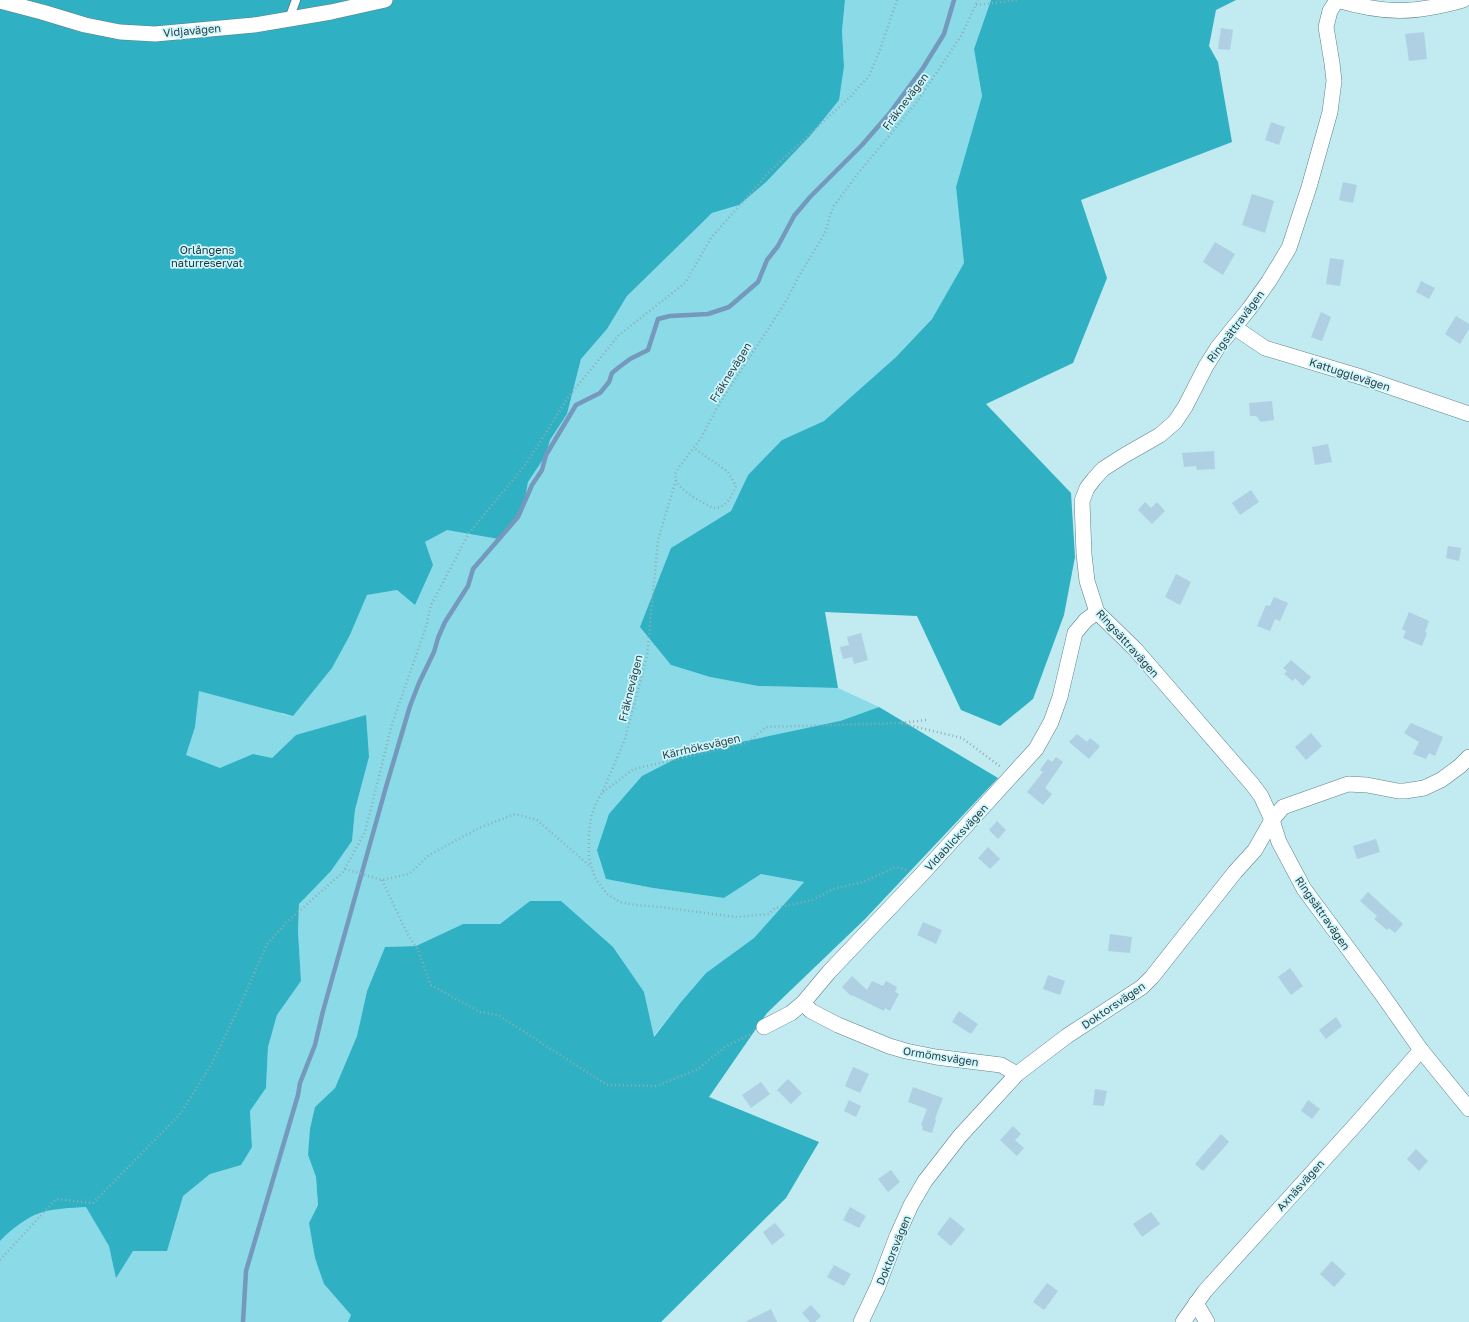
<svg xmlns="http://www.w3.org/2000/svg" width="1469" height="1322" viewBox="0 0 1469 1322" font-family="'Golos Text',sans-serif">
	<rect width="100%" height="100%" fill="#c1eaf1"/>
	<path fill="#8bdae8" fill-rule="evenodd" d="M 503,0 L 281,714 L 292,716 L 332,668 L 350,635 L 367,595 L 397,590 L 415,605 L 425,542 L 447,529 L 469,533 L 525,499 L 528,482 L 546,455 L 550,440 L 567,414 L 581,359 L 607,329 L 627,296 L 712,213 L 739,205 L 844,66 L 842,31 L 845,0 L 991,0 L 974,49 L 982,96 L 956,187 L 964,263 L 932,319 L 896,357 L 824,421 L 782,440 L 748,475 L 731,511 L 671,548 L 671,665 L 710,677 L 758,686 L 838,688 L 879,707 L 840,721 L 606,879 L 653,888 L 724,898 L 761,874 L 804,882 L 754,938 L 706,973 L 681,1002 L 653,1037 L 644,992 L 530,901 L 500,924 L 463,924 L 416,946 L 385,947 L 367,991 L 357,1036 L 335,1088 L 315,1107 L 308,1155 L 316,1177 L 318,1205 L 309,1223 L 324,1284 L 351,1315 L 348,1322 L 0,1322 L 0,16 ZM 296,735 L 369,757 L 355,810 L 352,841 L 331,871 L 299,903 L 298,931 L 301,981 L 277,1015 L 268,1047 L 266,1088 L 250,1111 L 252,1147 L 207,1176 L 272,758 Z"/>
	<g fill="#2fb0c3">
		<path d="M 0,0 L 845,0 L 842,31 L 844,66 L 839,100 L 810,136 L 766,182 L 739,205 L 712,213 L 627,296 L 607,329 L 581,359 L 567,414 L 550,440 L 546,455 L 528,482 L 525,499 L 518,517 L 499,539 L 447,530 L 425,542 L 433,565 L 415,605 L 397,590 L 367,595 L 350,635 L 332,668 L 293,716 L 199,691 L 195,727 L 186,755 L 220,768 L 253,754 L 272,758 L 296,735 L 366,715 L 369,757 L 355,810 L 352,841 L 331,871 L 299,904 L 298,931 L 301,981 L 277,1015 L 268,1047 L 266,1088 L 250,1111 L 252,1147 L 241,1165 L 210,1174 L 183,1196 L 167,1251 L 133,1251 L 116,1278 L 109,1246 L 86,1207 C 71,1208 52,1208 37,1214 C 26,1218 8,1232 0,1241 Z"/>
		<polygon points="991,0 1236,0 1216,10 1209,46 1218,62 1232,142 1081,200 1107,278 1073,363 986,404 1071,493 1075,557 1064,615 1033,699 1000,726 961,710 917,616 825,612 838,688 758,686 710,677 671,665 640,627 671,548 731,511 748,475 782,440 824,421 896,357 932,319 964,263 956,187 982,96 974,49"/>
		<polygon points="879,707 998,778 865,919 767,1013 709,1097 819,1142 786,1198 661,1322 348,1322 351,1315 324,1284 315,1258 309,1223 318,1205 316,1177 308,1155 310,1129 315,1107 335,1088 357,1036 367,991 385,947 416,946 463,924 500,924 530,901 561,901 613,947 644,992 654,1037 681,1002 706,973 754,938 804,882 761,874 724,898 653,888 606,879 597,850 609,814 642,776 685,754 840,721"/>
	</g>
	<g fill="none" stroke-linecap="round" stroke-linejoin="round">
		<polyline stroke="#7499bd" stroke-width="4.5" points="243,1322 246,1271 298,1095 300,1083 315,1045 323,1011 386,787 410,706 419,683 434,652 438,638 445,622 468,586 473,569 518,517 532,485 542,470 546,455 576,405 600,393 609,382 612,373 618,368 630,359 648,350 658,319 670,316 708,314 729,307 758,282 767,260 778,246 794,216 810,197 862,145 889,114 923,68 944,34 954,0"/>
	</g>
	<g fill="#afd0e2">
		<polygon points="1221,28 1233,30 1230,50 1218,49"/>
		<polygon points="1424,32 1427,59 1409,61 1405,34"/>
		<polygon points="1271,122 1285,127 1279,145 1265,140"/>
		<polygon points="1343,182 1357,185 1353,203 1339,200"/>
		<polygon points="1252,194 1274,201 1265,233 1242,225"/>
		<polygon points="1215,242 1235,254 1223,275 1203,262"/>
		<polygon points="1330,258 1344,260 1340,286 1326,284"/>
		<polygon points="1421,281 1435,288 1429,299 1416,292"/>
		<polygon points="1321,312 1331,317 1322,341 1311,337"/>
		<polygon points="1456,316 1469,324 1469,329 1460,344 1445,334"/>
		<polygon points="1272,401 1274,420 1261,422 1256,416 1250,416 1249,403"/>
		<polygon points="1328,444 1332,462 1315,465 1312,447"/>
		<polygon points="1214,451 1215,469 1197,470 1196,466 1184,467 1182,453"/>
		<polygon points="1251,490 1259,502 1240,515 1232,503"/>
		<polygon points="1145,502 1151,508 1157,502 1165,511 1152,524 1138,510"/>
		<polygon points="1448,546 1461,548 1459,561 1446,558"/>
		<polygon points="1176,574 1191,582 1180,605 1165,597"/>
		<polygon points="1274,597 1288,603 1280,621 1275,619 1270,631 1257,626 1266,605 1270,606"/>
		<polygon points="1409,612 1429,621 1425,632 1427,633 1422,646 1403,638 1406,631 1402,629"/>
		<polygon points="861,633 868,660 854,664 852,657 843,659 840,647 849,645 847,637"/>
		<polygon points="1291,660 1311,677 1303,686 1295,678 1293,681 1284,674 1287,671 1283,668"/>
		<polygon points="1411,723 1443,737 1435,756 1429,753 1426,759 1413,754 1419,742 1404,733"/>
		<polygon points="1311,733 1322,746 1306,760 1295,747"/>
		<polygon points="1077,734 1087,742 1090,738 1100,746 1089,759 1069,742"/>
		<polygon points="1056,757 1063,762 1045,788 1052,794 1043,805 1027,792 1043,772 1040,770 1048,759 1052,762"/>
		<polygon points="997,821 1006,830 998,839 989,830"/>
		<polygon points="1376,839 1380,852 1357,859 1353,846"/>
		<polygon points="988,847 1000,859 990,869 978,858"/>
		<polygon points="1368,892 1403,924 1395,933 1389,928 1387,930 1374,919 1377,916 1360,901"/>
		<polygon points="923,922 942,930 936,944 917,935"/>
		<polygon points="1110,934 1132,937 1130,953 1108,951"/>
		<polygon points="1290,968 1303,986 1291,995 1278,977"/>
		<polygon points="1048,975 1065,981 1060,995 1043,989"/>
		<polygon points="852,976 867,990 872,981 883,986 886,981 897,987 895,992 899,994 890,1011 885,1008 884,1011 852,995 851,996 842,987"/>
		<polygon points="959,1011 978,1024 971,1034 952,1022"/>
		<polygon points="1336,1017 1342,1026 1326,1039 1319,1030"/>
		<polygon points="853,1067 869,1074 860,1093 845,1086"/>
		<polygon points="788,1079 802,1093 791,1104 777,1090"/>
		<polygon points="761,1082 770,1094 751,1108 742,1095"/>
		<polygon points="913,1087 943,1098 935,1119 936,1120 932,1133 922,1130 923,1126 921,1125 927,1109 908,1102"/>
		<polygon points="1095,1089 1107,1091 1104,1106 1093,1105"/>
		<polygon points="849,1100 861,1106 856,1117 844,1111"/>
		<polygon points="1308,1100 1320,1109 1312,1119 1301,1111"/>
		<polygon points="1013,1126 1021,1134 1015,1140 1024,1148 1017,1156 1000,1140"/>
		<polygon points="1221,1134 1229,1142 1203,1171 1195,1164"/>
		<polygon points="1416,1149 1428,1161 1419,1171 1407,1159"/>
		<polygon points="891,1170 900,1182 888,1192 878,1179"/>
		<polygon points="850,1207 866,1216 859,1228 843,1220"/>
		<polygon points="1151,1212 1160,1224 1142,1237 1133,1224"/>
		<polygon points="950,1217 965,1229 951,1246 937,1234"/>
		<polygon points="775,1223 785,1235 772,1245 763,1232"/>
		<polygon points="1332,1261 1346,1274 1334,1287 1320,1274"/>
		<polygon points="834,1265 851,1274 844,1286 827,1277"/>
		<polygon points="1047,1283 1058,1291 1044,1310 1033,1302"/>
		<polygon points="811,1305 821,1316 815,1322 810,1322 802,1313"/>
		<polygon points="771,1309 777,1322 745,1322"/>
	</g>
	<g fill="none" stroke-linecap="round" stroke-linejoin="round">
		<defs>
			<polyline id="lane" points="289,19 296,0"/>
			<g id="street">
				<polyline points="1337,0 1330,11 1326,27 1332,63 1334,81 1330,112 1309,187 1289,248 1269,281 1249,309 1218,347 1206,366 1185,407 1175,422 1160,435 1125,455 1103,469 1094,479 1087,488 1082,501 1084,554 1087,581 1097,612 1135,649 1252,784 1261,796 1272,820 1279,842 1304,889 1381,993 1421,1050 1469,1109"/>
				<path d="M 1337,0 C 1385,14 1414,14 1463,0"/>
				<polyline points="0,1 42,12 85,25 120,32 155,34 254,25 331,12 385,0"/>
				<polyline points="1234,327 1265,348 1361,377 1469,414"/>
				<polyline points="803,1003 811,1011 838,1025 889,1046 906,1051 936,1057 1001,1065 1017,1074"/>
				<polyline points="764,1027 791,1013 803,1003 829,972 922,874 1036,749 1051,722 1060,697 1075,633 1086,620 1097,612"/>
				<polyline points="1196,1303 1207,1322"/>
				<polyline points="861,1322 878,1286 897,1236 911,1205 925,1181 960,1136 1017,1074 1067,1036 1142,987 1152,977 1235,872 1255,850 1272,820 1283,807 1348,784 1367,785 1398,791 1405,791 1424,788 1441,780 1460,766 1469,757"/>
				<polyline points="1183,1322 1205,1291 1358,1122 1421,1050"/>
			</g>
		</defs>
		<use href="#lane" stroke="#5e838a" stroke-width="10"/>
		<use href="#street" stroke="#5e838a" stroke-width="16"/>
		<g stroke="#8eaeb3" stroke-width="2.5" stroke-dasharray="1 3" stroke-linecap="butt">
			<polyline points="976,5 1019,0"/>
			<path d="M 676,480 C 682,493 701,501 713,508 C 726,508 732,497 736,486 L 728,472 L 694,448"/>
			<polyline points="926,720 900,723 962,738 1001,767"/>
			<polyline points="603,792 634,769 747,743 766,727 900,723"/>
			<polyline points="345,869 382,880 409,874 429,855 479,828 515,814 537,820 591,867"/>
			<polyline points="906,870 896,867 863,882 833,889 813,900 775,908 769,914 736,917 661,907 636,905 620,902 607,894 595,878 589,858 589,835 591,817 596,803 602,793 625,739 647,656 658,540 676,480 675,474 679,467 701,438 719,404 785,303 799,276 825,233 830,215 834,206 856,176 917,102 961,36 978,0"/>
			<polyline points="382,880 407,933 418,950 431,985 480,1012 498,1015 607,1085 657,1086 698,1069 725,1047 752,1033"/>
			<polyline points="0,1260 56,1199 93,1203 181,1113 212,1063 242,1001 267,944 287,922 343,872 365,832 392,724 426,627 431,605 469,533 526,464 569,396 619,335 685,283 711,238 770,171 850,97 869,76 880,50 897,0"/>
		</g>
		<use href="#lane" stroke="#fff" stroke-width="8"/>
		<use href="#street" stroke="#fff" stroke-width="15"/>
	</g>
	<g text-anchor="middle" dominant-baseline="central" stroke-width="3.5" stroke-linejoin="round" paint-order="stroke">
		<g font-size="11" fill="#2f3f42" stroke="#cef7fe">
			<text transform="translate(192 30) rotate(-5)">Vidjavägen</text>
			<text transform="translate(905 101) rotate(-53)">Fräknevägen</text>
			<text transform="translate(1235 326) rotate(-53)">Ringsättravägen</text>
			<text transform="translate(730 372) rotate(-58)">Fräknevägen</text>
			<text transform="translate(1350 374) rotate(18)">Kattugglevägen</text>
			<text transform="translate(1128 643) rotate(48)">Ringsättravägen</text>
			<text transform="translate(630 688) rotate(-76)">Fräknevägen</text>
			<text transform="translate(701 746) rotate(-13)">Kärrhöksvägen</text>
			<text transform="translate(956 837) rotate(-47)">Vidablicksvägen</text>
			<text transform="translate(1323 913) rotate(55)">Ringsättravägen</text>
			<text transform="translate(1113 1005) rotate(-34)">Doktorsvägen</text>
			<text transform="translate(941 1056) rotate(9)">Ormömsvägen</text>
			<text transform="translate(1300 1185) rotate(-48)">Axnäsvägen</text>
			<text transform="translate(893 1250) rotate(-68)">Doktorsvägen</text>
		</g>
		<g font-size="11" fill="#1c3135" stroke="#cef7fe">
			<text x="207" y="249">Orlångens<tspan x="207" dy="13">naturreservat</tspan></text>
		</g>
	</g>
</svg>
